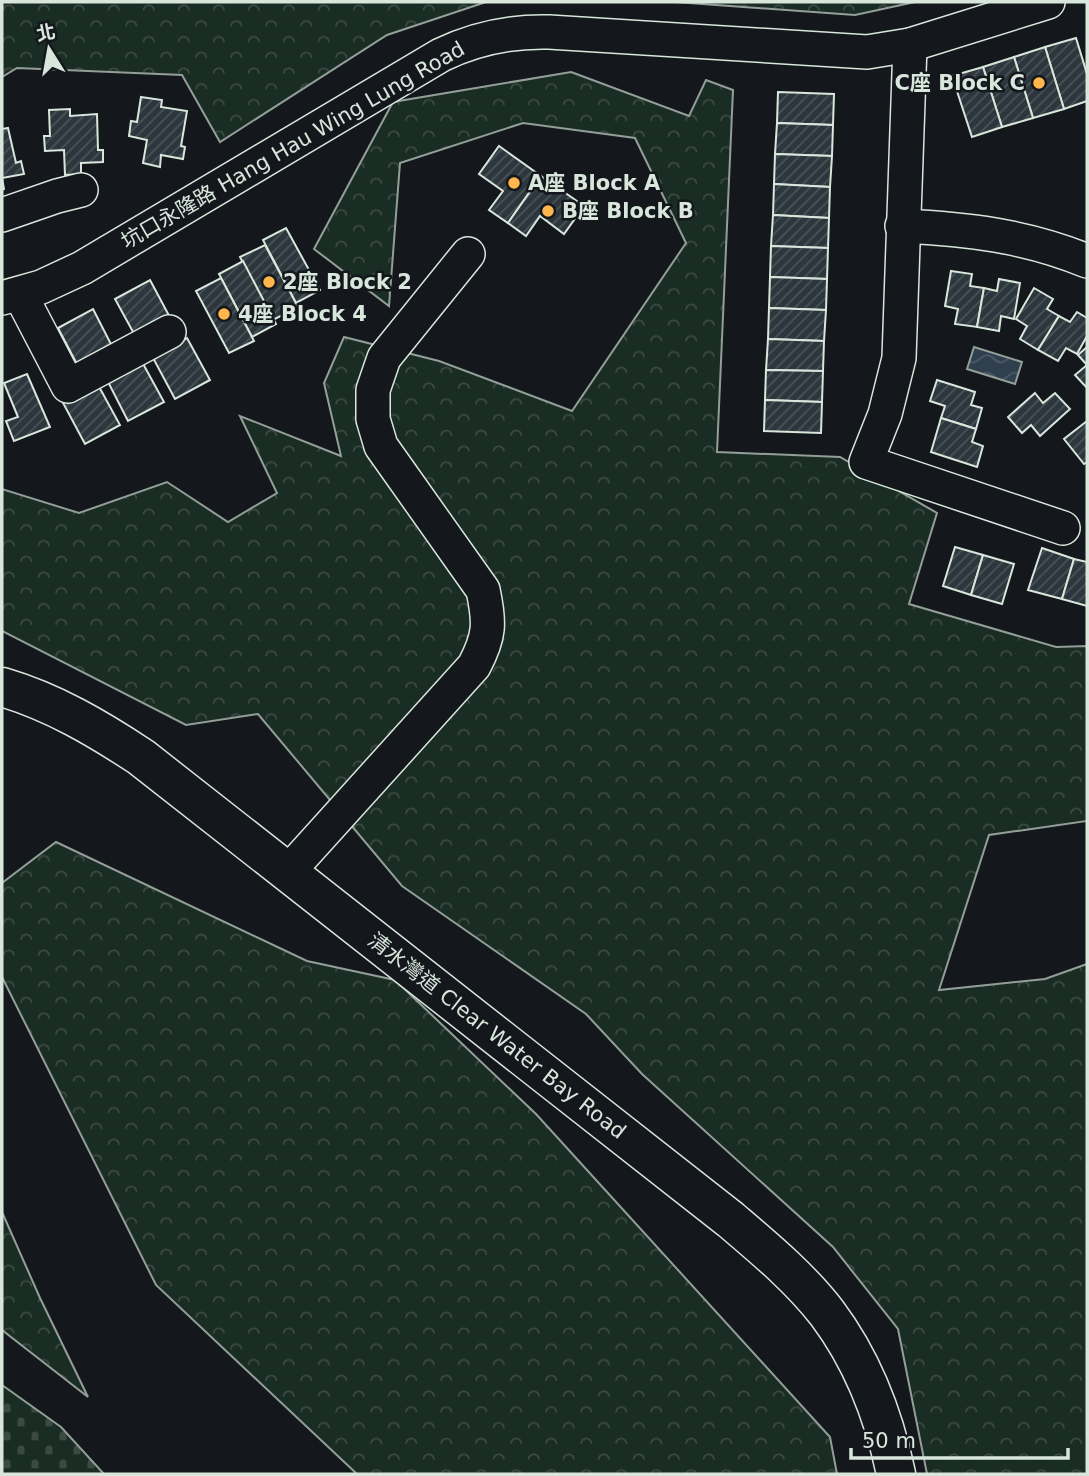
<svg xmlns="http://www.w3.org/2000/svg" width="1089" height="1476" viewBox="0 0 1089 1476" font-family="'DejaVu Sans','Noto Sans TC',sans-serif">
	<defs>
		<pattern id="forest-crowns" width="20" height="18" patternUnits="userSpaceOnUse" patternTransform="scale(1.75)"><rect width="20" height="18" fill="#1a2d24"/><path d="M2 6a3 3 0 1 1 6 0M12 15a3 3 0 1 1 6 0" fill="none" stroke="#3b4b43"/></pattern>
		<pattern id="cemetery-stones" width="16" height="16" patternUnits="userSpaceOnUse" patternTransform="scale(1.75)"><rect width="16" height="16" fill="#1a2d24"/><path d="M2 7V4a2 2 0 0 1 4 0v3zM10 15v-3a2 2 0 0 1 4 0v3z" fill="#3b4b43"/></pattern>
		<pattern id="water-waves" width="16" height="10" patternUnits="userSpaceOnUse" patternTransform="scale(1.75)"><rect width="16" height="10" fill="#2f3f4d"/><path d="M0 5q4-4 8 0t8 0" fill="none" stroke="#4c5b66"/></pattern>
		<pattern id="building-hatch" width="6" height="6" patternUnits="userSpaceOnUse" patternTransform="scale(1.75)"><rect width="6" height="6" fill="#2c363c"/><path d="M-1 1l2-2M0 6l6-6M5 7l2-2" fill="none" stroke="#4a5358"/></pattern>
	</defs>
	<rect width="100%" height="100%" fill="#14181c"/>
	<g fill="url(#forest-crowns)" stroke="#939e99" stroke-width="2">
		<polygon points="2,2 486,2 387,35 220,142 182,75 17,68 2,77"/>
		<polygon points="675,2 915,2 855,15"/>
		<polygon points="571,72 689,116 706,80 733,90 717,452 840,457 937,513 909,604 1056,647 1087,646 1087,821 989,835 939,990 1045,979 1087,964 1087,1474 927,1474 898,1329 833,1247 642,1074 586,1014 402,886 258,714 186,725 2,631 2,489 79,513 167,482 228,522 277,493 240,416 341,456 324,383 344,337 439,361 572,411 686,243 635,138 523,123 400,163 389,306 314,249 393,102"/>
		<polygon points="56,842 307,961 395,980 536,1114 830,1437 837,1474 357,1474 156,1285 2,977 2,883"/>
		<polygon points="2,1212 40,1298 88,1397 2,1330"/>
	</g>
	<polygon fill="url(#cemetery-stones)" stroke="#939e99" stroke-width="2" points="2,1385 61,1427 104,1474 2,1474"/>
	<polygon fill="url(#water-waves)" stroke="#939e99" stroke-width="2" points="974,347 1022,362 1015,384 967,369"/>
	<g fill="url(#building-hatch)" stroke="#d8e6dc" stroke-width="2">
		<polygon points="1076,38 1087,74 1087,101 1064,109 1045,47"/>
		<polygon points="1045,47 1064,109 1033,118 1014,57"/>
		<polygon points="1014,57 1033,118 1002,127 983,67"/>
		<polygon points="983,67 1002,127 972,137 952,76"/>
		<polygon points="778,92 834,94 833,125 777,123"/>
		<polygon points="141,97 162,100 161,107 187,111 181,146 185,147 183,159 161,155 160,167 143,163 147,140 129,136 131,121 137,122"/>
		<polygon points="70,109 70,116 97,114 98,150 103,150 103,162 81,163 81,174 65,175 64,150 45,151 44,136 50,136 49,110"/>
		<polygon points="777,123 833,125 832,156 775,154"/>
		<polygon points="8,128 16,163 21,161 24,174 2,178 4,189 2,190 2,129"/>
		<polygon points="499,146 541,176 508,223 489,210 503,191 479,174"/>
		<polygon points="775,154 832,156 830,187 774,184"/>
		<polygon points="541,176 584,206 564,234 540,216 526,236 508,223"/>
		<polygon points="774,184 830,187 829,218 773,215"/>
		<polygon points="773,215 829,218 828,248 771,246"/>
		<polygon points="286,228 320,290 296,303 263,240"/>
		<polygon points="265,245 298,307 273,320 240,257"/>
		<polygon points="771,246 828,248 827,279 770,277"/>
		<polygon points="243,261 276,324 252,337 219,274"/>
		<polygon points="951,271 972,274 970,286 984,288 977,327 955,324 958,309 945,306"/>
		<polygon points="770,277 827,279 826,310 769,308"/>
		<polygon points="221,278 254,341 229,353 196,291"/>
		<polygon points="999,279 1020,283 1014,319 1001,316 999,331 977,327 984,288 997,291"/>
		<polygon points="150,280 173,323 138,341 115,299"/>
		<polygon points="1034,288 1053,299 1047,309 1059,316 1038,350 1020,339 1027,326 1016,319"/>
		<polygon points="769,308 826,310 824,341 768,339"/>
		<polygon points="93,309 115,352 80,370 58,328"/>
		<polygon points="1077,312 1087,318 1087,336 1077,354 1066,348 1058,361 1038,350 1059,316 1070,322"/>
		<polygon points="187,338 210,380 175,399 152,356"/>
		<polygon points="768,339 824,341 823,371 766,370"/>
		<polygon points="1087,347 1087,388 1075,375 1087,365 1078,355"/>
		<polygon points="141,360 164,402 128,421 106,378"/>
		<polygon points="766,370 823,371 822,402 765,400"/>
		<polygon points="27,374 50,427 14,441 6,421 18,417 4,383"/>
		<polygon points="937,380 975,392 971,405 982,408 976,429 941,418 945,406 930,401"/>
		<polygon points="97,383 120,425 85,444 62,401"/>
		<polygon points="1035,393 1043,403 1055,393 1070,409 1040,436 1031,425 1022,433 1008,417"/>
		<polygon points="765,400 822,402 821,433 764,431"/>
		<polygon points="941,418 976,429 972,442 983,446 977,467 931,452"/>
		<polygon points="1087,421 1087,462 1084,464 1064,439"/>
		<polygon points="955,547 983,555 971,595 943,586"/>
		<polygon points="1042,548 1074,559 1062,599 1028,590"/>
		<polygon points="983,555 1014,564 1002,604 971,595"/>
		<polygon points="1074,559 1087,562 1087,606 1062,599"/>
	</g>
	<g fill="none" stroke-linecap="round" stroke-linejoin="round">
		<defs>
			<g id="minor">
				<polyline points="910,45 899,358 885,414 866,462 1063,528"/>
				<polyline points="2,215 57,196 81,190"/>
				<path d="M 902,226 C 967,229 1027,236 1087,261"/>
				<polyline points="20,294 68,386 169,332"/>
				<path d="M 2,298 L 41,287 L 82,268 L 441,55 C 476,38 510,31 549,32 L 867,52 L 910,45 L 1048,2"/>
				<path d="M 288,872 L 474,666 C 490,636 490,623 483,590 L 381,446 L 373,419 L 373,390 L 384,358 L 468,254"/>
			</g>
			<path id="major" d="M 2,687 C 53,702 97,728 141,757 L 731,1220 C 765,1249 800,1278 827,1313 C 863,1361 884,1416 896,1474"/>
		</defs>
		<use href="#minor" stroke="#d8e6dc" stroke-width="36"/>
		<use href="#major" stroke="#d8e6dc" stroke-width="41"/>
		<use href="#minor" stroke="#14181c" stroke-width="33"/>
		<use href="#major" stroke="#14181c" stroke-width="38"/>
	</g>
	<g fill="#ffb74d" stroke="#14181c" stroke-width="2.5">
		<circle cx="1039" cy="83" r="7"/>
		<circle cx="514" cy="183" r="7"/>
		<circle cx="548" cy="211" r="7"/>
		<circle cx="269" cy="282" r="7"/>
		<circle cx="224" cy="314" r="7"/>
	</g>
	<g text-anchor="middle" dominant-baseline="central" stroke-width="5" stroke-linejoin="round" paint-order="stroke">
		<g font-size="21" font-weight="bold" fill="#d8e6dc" stroke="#14181c" text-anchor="start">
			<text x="1025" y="83" text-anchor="end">C座 Block C</text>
			<text x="528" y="183">A座 Block A</text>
			<text x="562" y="211">B座 Block B</text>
			<text x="283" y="282">2座 Block 2</text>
			<text x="238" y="314">4座 Block 4</text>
		</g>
		<g font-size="21" fill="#d8e6dc" stroke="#14181c">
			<text transform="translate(293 145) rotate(-30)">坑口永隆路 Hang Hau Wing Lung Road</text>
			<text transform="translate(497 1036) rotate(38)">清水灣道 Clear Water Bay Road</text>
		</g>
	</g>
	<rect width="1089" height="1476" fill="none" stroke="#d8e6dc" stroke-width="7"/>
	<g transform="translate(49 49) rotate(349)" stroke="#14181c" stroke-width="5" paint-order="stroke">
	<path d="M0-5L12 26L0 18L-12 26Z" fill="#d8e6dc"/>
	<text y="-10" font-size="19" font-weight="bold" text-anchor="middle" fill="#d8e6dc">北</text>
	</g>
	<path d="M851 1448v10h217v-10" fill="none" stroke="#d8e6dc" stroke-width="3.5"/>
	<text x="862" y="1448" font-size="21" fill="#d8e6dc" stroke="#14181c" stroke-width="5" paint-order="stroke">50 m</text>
</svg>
